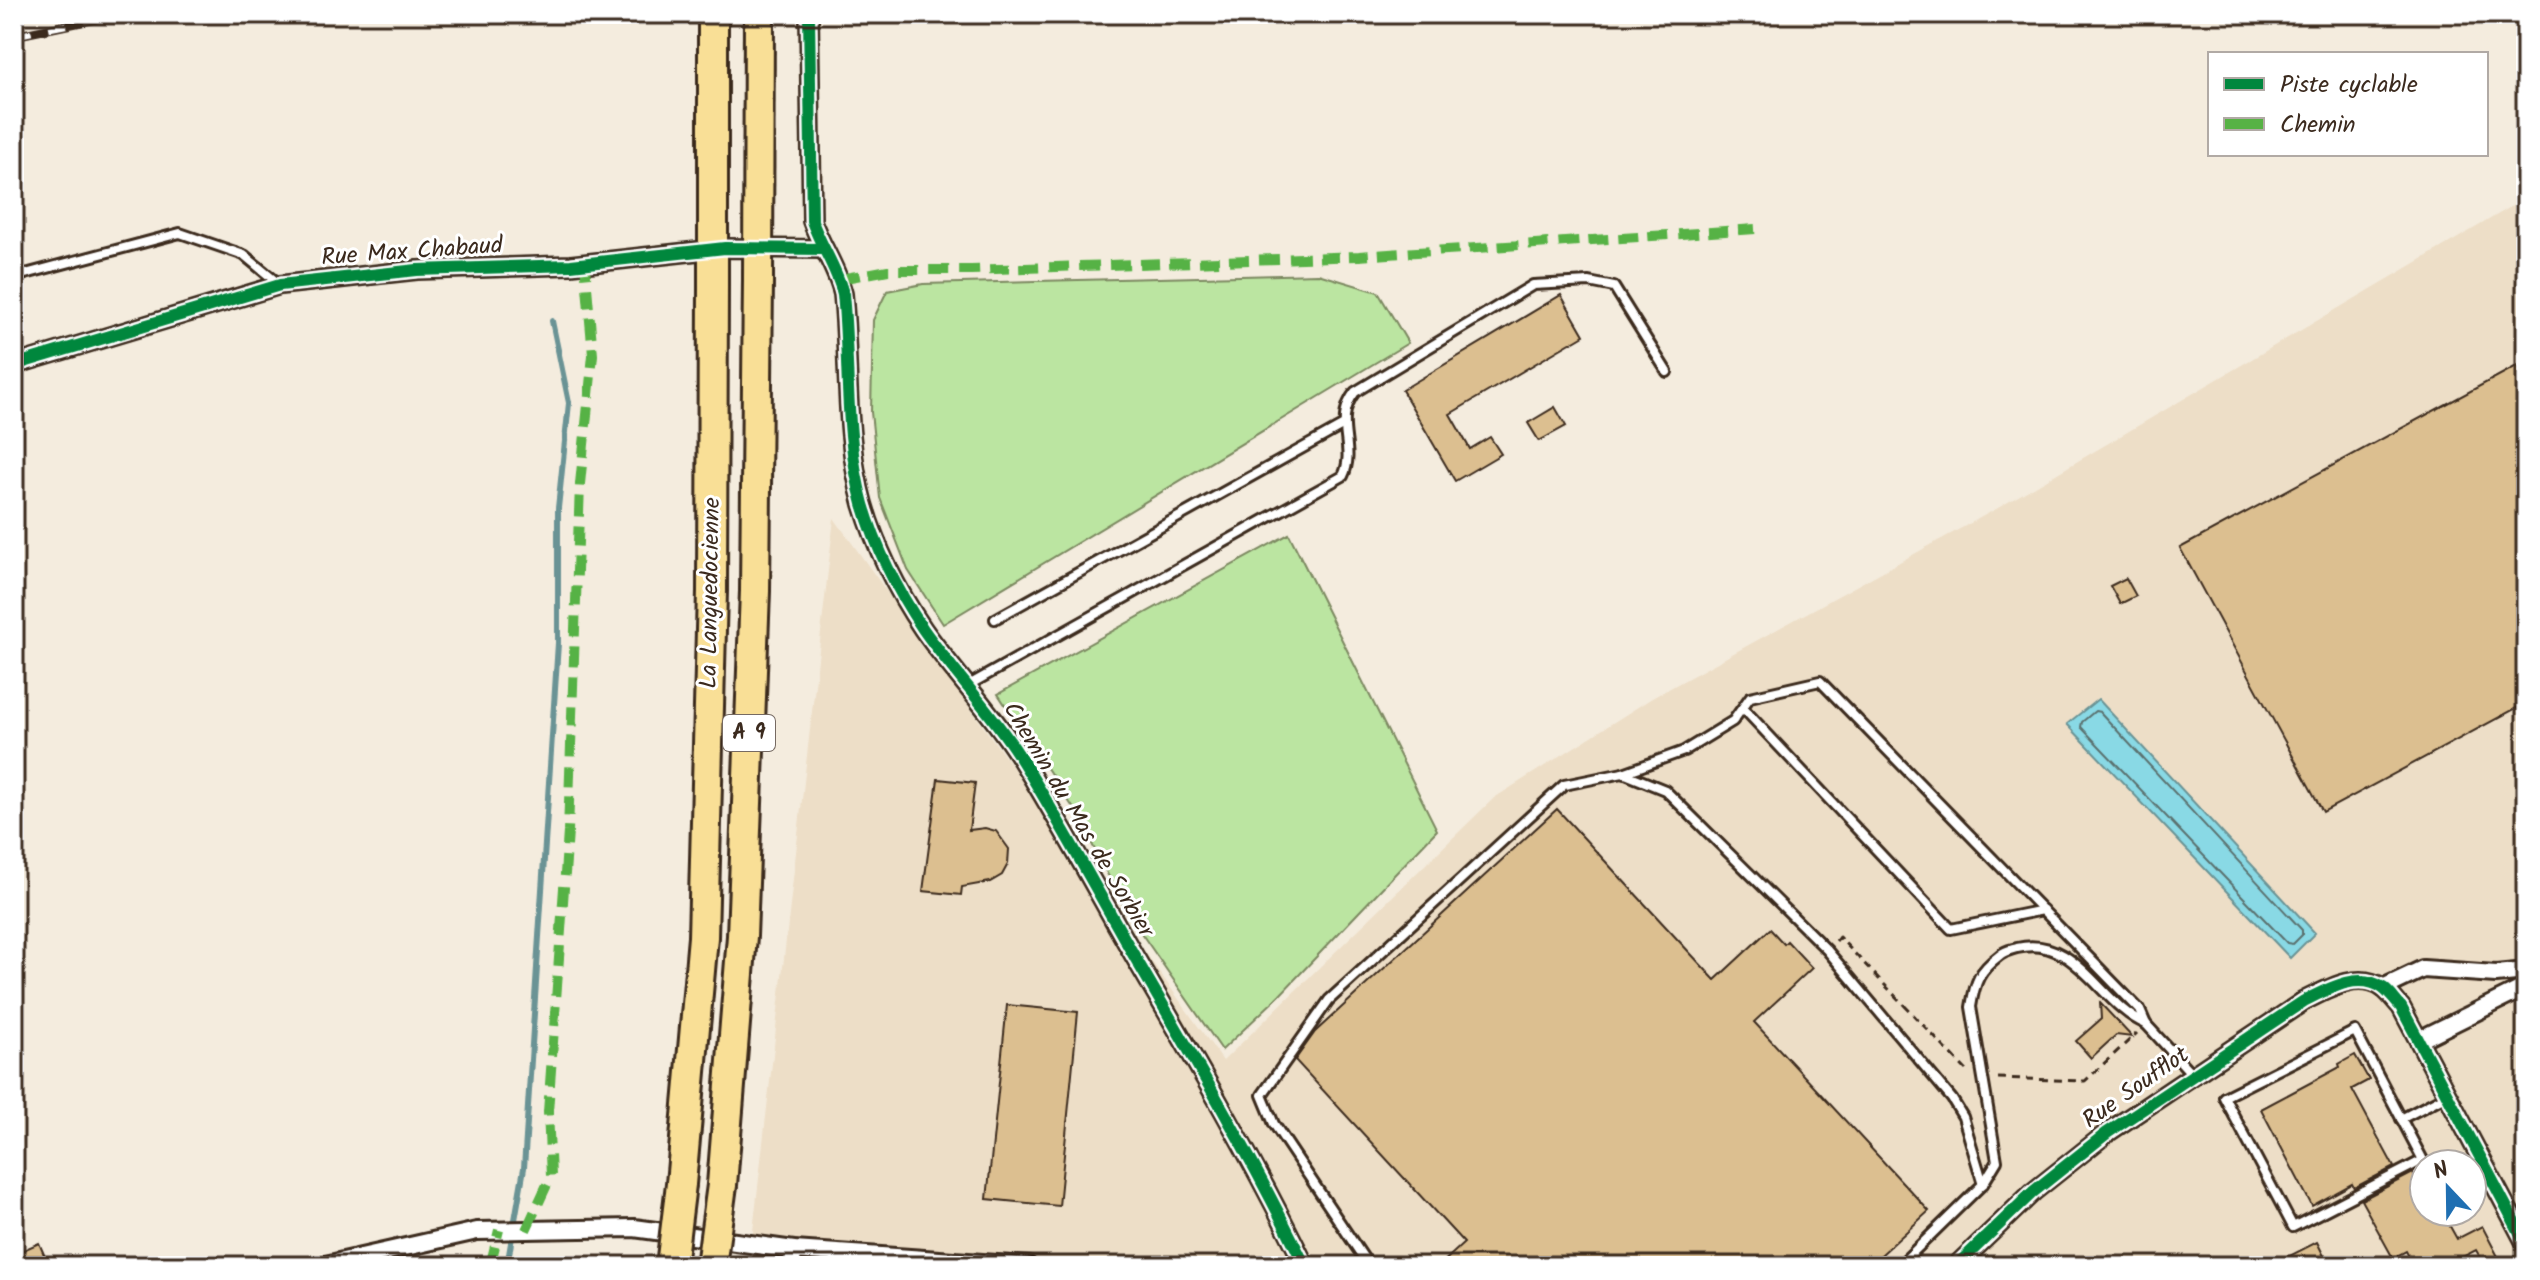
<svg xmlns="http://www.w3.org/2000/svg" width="2540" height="1280" viewBox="0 0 2540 1280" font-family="Kalam,sans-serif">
	<rect width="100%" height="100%" fill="#f4ecde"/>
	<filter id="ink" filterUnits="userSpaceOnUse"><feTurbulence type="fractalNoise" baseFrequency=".0125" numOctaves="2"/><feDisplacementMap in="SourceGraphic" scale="16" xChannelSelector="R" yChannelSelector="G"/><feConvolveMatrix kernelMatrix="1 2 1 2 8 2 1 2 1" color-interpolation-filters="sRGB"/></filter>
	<g filter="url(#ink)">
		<path fill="#eddec7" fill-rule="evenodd" d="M 2526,198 L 2526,1266 L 749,1266 L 834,518 L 1223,1061 L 1494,798 L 1652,698 L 1998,508 ZM 2424,1164 L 2472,1164 L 2472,1212 L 2424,1212 Z"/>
		<g fill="#bbe5a1" stroke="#7b8860" stroke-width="2">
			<polygon points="1318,274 1378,292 1408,343 943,624 908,570 880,498 871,412 873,320 887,291 923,284"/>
			<polygon points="1289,534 1437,830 1279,996 1222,1050 1128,914 1074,809 998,694"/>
		</g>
		<polygon fill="#89d9e5" stroke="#6a9395" stroke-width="2" points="2098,699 2315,933 2290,958 2067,724"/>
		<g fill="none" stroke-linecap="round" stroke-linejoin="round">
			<polygon stroke="#5a706e" stroke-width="2" points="2095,711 2100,712 2302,930 2302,935 2293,944 2287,943 2081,727 2082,722"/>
			<polyline stroke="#6a9395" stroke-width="6" points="507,1266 524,1168 558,643 558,508 569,403 552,321"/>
		</g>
		<g fill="#dcbf90" stroke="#3b2a1e" stroke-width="2">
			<polygon points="1561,295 1584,335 1450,414 1470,449 1490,437 1501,454 1455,481 1402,390"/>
			<polygon points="2526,361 2526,703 2323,812 2180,548"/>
			<polygon points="1555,407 1566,426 1539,441 1528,423"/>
			<polygon points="2126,578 2136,596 2120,604 2110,586"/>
			<polygon points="938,779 975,783 969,830 985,828 996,831 1009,849 1008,864 1002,875 990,882 962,887 961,895 923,891"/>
			<polygon points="1557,809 1715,980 1770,929 1784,944 1787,941 1812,968 1754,1022 1929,1211 1869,1266 1439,1266 1464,1243 1295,1060 1315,1032"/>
			<polygon points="2100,1003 2132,1037 2116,1035 2091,1058 2076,1041 2101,1019"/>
			<polygon points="1007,1005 1078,1012 1059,1206 987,1199"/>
			<polygon points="2355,1055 2369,1080 2352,1089 2394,1167 2354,1188 2352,1184 2312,1206 2261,1109 2340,1067 2339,1064"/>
			<polygon points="2413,1173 2424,1195 2424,1212 2442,1212 2457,1239 2482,1226 2503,1266 2485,1266 2476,1250 2445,1266 2414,1266 2406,1251 2393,1258 2361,1200"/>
			<polygon points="2317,1242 2329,1266 2270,1266"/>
			<polygon points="39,1243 49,1266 20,1266 14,1254"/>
		</g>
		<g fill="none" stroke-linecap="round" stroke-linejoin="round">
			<defs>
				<g id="service">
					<polyline points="14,277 180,233 244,255 279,284"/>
					<polyline points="995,619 1344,425"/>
					<path d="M 967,686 L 1343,476 C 1357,448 1332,421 1355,392 L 1533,285 L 1589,282 L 1614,287 L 1667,372"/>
					<polyline points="1743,708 1951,929 2043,910"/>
					<polyline points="1623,773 1665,790 1827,950 1952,1099 1963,1117 1983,1184"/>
					<polygon points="2355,1031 2423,1160 2293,1227 2224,1097"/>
					<polyline points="2401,1119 2447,1095"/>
					<polyline points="1369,1266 1274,1124 1262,1095 1329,1000 1564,785 1623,773 1684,751 1733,721 1750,697 1820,681 2140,1010 2146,1024 2192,1074"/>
					<path d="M 1899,1266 L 1983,1184 L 1997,1161 L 1971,1007 C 1975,981 1979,971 2000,955 C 2006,950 2010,950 2017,948 C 2076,934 2101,1006 2146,1024"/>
				</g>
				<g id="minor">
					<path d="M 809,14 L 812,221 C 821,247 837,268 843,294 C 850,364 844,436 863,504 C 876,548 898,592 923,629 C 953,672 990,710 1018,754 C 1060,821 1097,891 1136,959 C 1195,1060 1254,1161 1305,1266"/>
					<polyline points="14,365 280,285 417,270 571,265 725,248 824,249"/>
					<polyline points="2383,988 2423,969 2496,974 2526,971"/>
					<polyline points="2419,1040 2526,987"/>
					<polyline points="321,1266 477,1231 634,1228 794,1250 1028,1266"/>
					<polyline points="791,1266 794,1250"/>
					<path d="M 1956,1266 L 2033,1192 L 2107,1133 L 2304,1001 C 2328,989 2358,971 2383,988 C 2390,993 2395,1001 2401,1007 L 2526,1244"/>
				</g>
				<g id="motorway">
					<polyline points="681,1184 703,937 712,591 713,285"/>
					<polyline points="722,1185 742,936 755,591 758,280"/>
				</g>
			</defs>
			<use href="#service" stroke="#3b2a1e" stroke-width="14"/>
			<use href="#minor" stroke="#3b2a1e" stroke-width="22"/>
			<use href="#motorway" stroke="#3b2a1e" stroke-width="34"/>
			<g stroke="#3b2a1e" stroke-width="3" stroke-dasharray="8 6" stroke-linecap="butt">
				<polyline points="1836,941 1839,937 1966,1070"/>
				<polyline points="1998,1078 2085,1081 2137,1033"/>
			</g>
			<use href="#service" stroke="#fff" stroke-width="8"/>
			<use href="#minor" stroke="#fff" stroke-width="16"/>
			<use href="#motorway" stroke="#f9df96" stroke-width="28"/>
			<defs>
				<g id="rail">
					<polyline points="14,14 15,14"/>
					<polyline points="14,36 120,14"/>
				</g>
			</defs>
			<use href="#rail" stroke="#3b2a1e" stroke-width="9"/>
			<use href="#rail" stroke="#fff" stroke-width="6" stroke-dasharray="18" stroke-linecap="butt"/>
			<defs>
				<g id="motorway-bridge">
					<polyline points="713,14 713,285"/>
					<polyline points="758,280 759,14"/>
					<polyline points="671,1266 681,1184"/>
					<polyline points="711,1266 722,1185"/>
				</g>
			</defs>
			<use href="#motorway-bridge" stroke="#3b2a1e" stroke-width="34" stroke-linecap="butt"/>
			<use href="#motorway-bridge" stroke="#f9df96" stroke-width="28"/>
			<g stroke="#57b245" stroke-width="10" stroke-dasharray="20 10" stroke-linecap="butt">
				<polyline points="840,279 888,270 971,270 1359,256 1755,229"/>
				<polyline points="526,1230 551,1176 548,1112 568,832 580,484 593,355 585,264"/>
				<polyline points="490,1266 499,1230"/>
			</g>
			<defs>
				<g id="cycleway">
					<path d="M 809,14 L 812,221 C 821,247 837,268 843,294 C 850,364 844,436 863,504 C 876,548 898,592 923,629 C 953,672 990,710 1018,754 C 1060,821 1097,891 1136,959 C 1195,1060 1254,1161 1305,1266"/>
					<polyline points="14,365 280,285 417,270 571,265 725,248 824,249"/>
					<path d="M 1956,1266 L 2033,1192 L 2107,1133 L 2304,1001 C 2328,989 2358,971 2383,988 C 2390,993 2395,1001 2401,1007 L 2526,1244"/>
				</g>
			</defs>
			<use href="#cycleway" stroke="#fff" stroke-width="17"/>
			<use href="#cycleway" stroke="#00873e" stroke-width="12"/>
		</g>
	</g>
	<g text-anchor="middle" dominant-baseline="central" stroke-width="6" stroke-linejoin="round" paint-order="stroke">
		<rect fill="#fff" stroke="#766a62" stroke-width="2" x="723" y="715" width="52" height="36" rx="6"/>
		<g font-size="22" font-weight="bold" fill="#3b2a1e">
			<text x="749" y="733">A 9</text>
		</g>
		<g font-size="24" fill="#3b2a1e" stroke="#fff">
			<text transform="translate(412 252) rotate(-4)">Rue Max Chabaud</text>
			<text transform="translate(711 593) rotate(-89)">La Languedocienne</text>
			<text transform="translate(1078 820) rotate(59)">Chemin du Mas de Sorbier</text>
			<text transform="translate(2136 1088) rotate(-35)">Rue Soufflot</text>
		</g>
	</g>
	<rect width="2540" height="1280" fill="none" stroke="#fff" stroke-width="48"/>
	<rect x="24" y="24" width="2492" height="1232" fill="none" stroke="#3b2a1e" stroke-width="3" filter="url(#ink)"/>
	<rect x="2208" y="52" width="280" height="104" fill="#ffffff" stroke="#b1aaa5" stroke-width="2"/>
	<rect x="2224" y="78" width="40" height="12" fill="#00873e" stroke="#b1aaa5" stroke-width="2"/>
	<text x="2280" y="92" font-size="24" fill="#3b2a1e">Piste cyclable</text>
	<rect x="2224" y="118" width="40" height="12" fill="#57b245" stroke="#b1aaa5" stroke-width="2"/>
	<text x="2280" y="132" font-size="24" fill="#3b2a1e">Chemin</text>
	<g transform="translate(2448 1188) rotate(338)"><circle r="38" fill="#ffffff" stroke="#b1aaa5" stroke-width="2"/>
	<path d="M0-6L14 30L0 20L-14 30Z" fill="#1f6fb2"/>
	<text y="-12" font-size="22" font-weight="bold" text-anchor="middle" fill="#3b2a1e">N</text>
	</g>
</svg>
